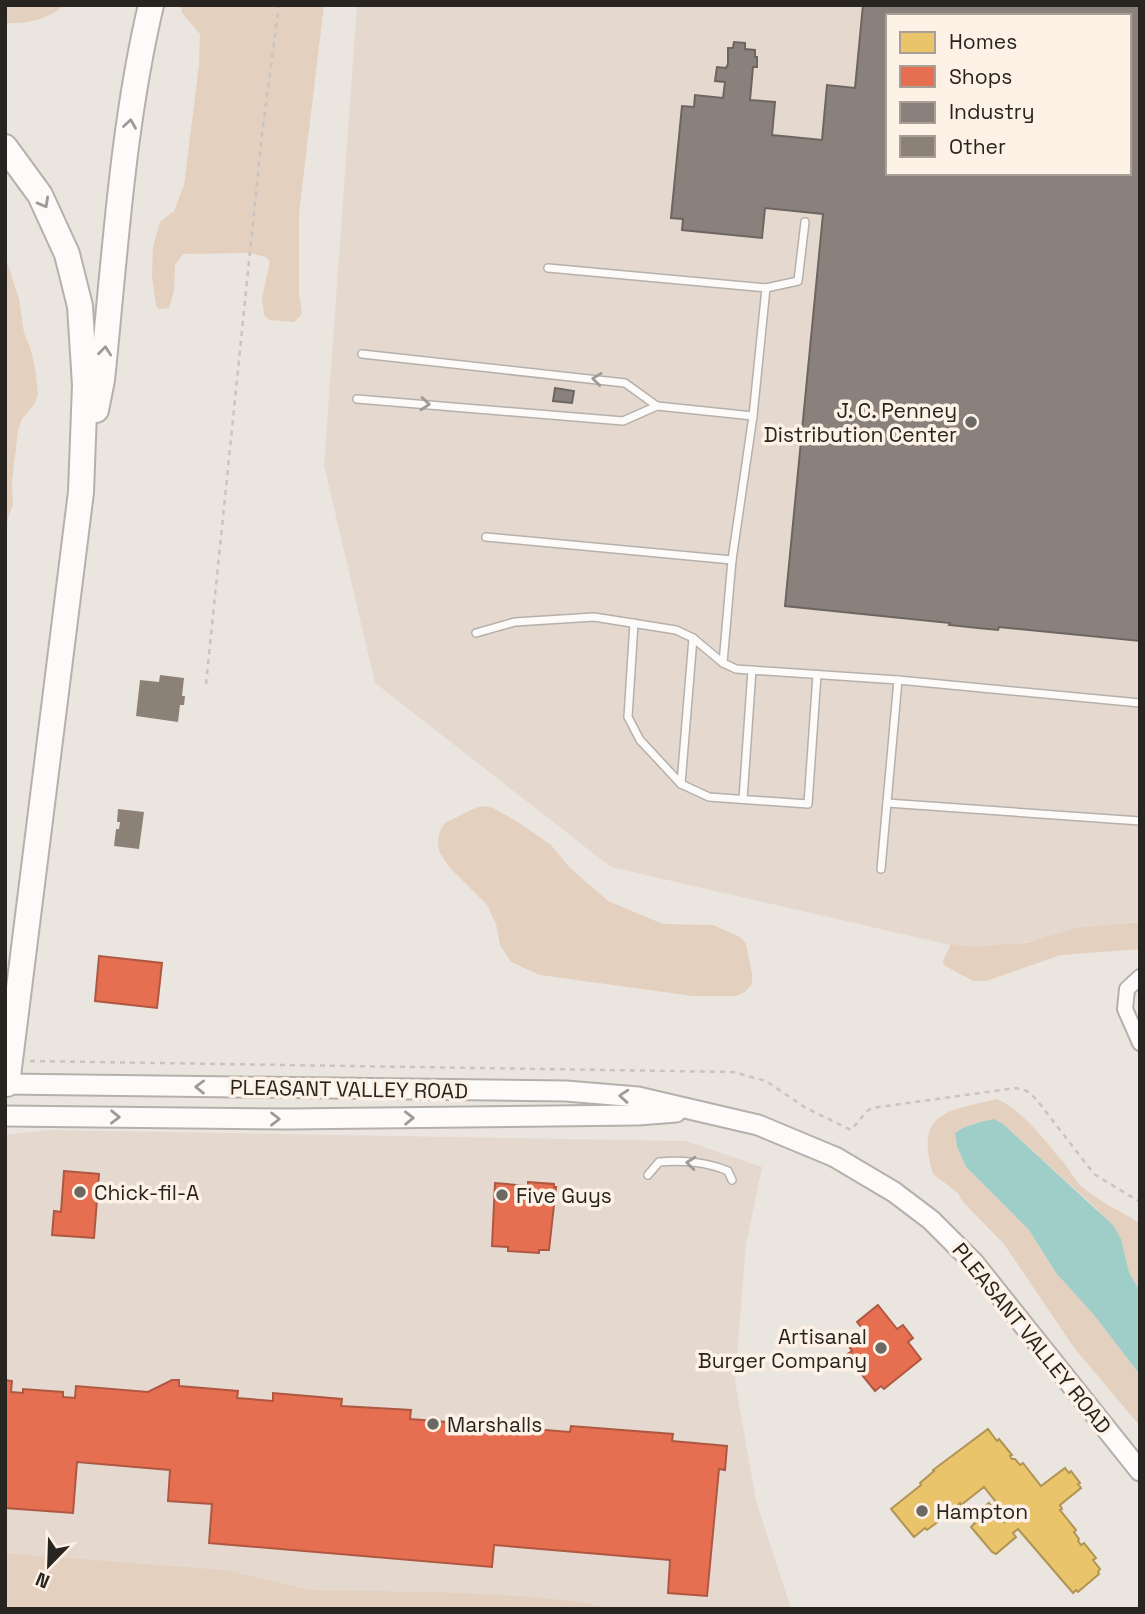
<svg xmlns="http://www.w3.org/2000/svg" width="1145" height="1614" viewBox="0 0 1145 1614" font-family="'Space Grotesk',sans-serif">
	<rect width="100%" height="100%" fill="#ebe5df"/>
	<g fill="#e5d8ce" fill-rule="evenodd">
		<path d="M 357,5 L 1140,5 L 1140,921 L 976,951 L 611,867 L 375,683 L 324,465 ZM 888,16 L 1129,16 L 1129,173 L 888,173 Z"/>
		<polygon points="49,1130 686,1141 762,1167 746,1245 735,1381 756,1501 791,1609 611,1609 584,1602 523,1596 442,1592 312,1590 226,1570 5,1553 5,1135"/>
	</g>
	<g fill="#e4d0be">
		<path d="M 5,5 L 64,5 C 49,20 25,24 5,23 Z"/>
		<polygon points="181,5 324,5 299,213 299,294 302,314 294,322 269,320 264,315 262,297 270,262 266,257 250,253 183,254 175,265 174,291 169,308 159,309 156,306 152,276 153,247 160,222 174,211 184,185 199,65 200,34 182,13"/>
		<polygon points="5,256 19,299 24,333 30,347 35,367 38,393 35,403 22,419 18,431 12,481 13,505 8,517 5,540"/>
		<polygon points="482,806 493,808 518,822 551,845 570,868 608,901 663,924 713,925 740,937 746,944 752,974 752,984 745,992 736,996 693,996 540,975 511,962 500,945 496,924 487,905 449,867 439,851 438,841 440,831 445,823 473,809"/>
		<polygon points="1140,922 1140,949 1061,955 986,981 973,981 944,965 943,961 951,944 972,947 1026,943 1077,928"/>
		<path d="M 997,1099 C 1025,1112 1044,1140 1064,1163 C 1070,1170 1073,1178 1080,1185 C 1096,1200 1120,1211 1140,1223 L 1140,1292 L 1129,1272 L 1122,1244 L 1097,1209 L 1002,1123 C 986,1119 968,1123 955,1133 L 957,1147 L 966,1167 L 1029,1230 L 1056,1273 L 1094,1315 L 1140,1375 L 1140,1426 L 1075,1349 L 1004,1244 L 963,1202 L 958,1193 L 933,1174 C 914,1111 948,1111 997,1099 Z"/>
		<polygon points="5,1553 226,1570 312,1590 442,1592 523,1596 584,1602 611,1609 5,1609"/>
	</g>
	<path fill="#9fcec9" d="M 993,1119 L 1002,1123 L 1113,1225 L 1121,1239 L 1129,1272 L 1140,1292 L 1140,1375 L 1094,1315 L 1056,1273 L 1029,1230 L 966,1167 L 957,1147 L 955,1133 C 967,1124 979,1123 993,1119 Z"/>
	<polygon fill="#e9c46a" stroke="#af9454" stroke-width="2" points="988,1429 997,1441 999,1439 1012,1455 1010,1456 1012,1459 1015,1459 1020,1465 1023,1463 1041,1486 1065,1468 1069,1473 1071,1471 1080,1483 1078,1484 1081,1488 1060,1505 1062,1509 1060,1510 1076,1530 1074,1532 1079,1539 1078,1541 1081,1545 1084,1543 1096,1558 1093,1560 1100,1569 1098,1572 1099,1574 1078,1592 1076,1590 1073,1593 1018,1529 1013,1533 1016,1537 996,1554 992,1552 971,1527 975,1523 971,1517 989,1503 1004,1522 1007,1520 1001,1513 1003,1511 984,1487 961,1505 960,1503 946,1515 941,1515 943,1518 927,1530 925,1528 914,1537 891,1509 921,1485 920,1483 934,1471 933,1470"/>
	<g fill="#e76f51" stroke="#ae5842" stroke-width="2">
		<polygon points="99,956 162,963 157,1008 95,1001"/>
		<polygon points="64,1171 99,1174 94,1238 52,1235 54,1211 61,1212"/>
		<polygon points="528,1182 554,1184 554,1187 556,1187 549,1250 539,1250 539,1253 508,1251 508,1247 492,1246 495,1183 528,1186"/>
		<polygon points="878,1305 897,1329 903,1325 913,1338 908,1342 921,1359 884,1389 881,1386 875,1391 846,1355 852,1351 848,1345 865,1332 857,1322"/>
		<polygon points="5,1380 12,1381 11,1392 23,1393 23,1389 63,1392 63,1397 75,1398 76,1386 148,1392 172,1380 179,1380 179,1386 238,1391 237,1398 273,1401 273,1393 342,1399 341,1406 411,1410 410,1419 570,1432 571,1426 673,1434 672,1441 727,1446 725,1470 719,1469 707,1596 668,1593 670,1560 494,1545 492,1567 209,1543 212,1504 168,1501 170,1470 77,1462 73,1513 5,1508"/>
	</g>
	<g fill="#8a817c" stroke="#6d6560" stroke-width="2" fill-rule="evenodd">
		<path d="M 863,5 L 1140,5 L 1140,641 L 999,627 L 998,630 L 978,628 L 949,625 L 950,623 L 785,606 L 823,214 L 765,208 L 762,238 L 682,230 L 683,219 L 671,218 L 682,106 L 694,107 L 695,95 L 723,98 L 725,82 L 715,81 L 717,67 L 726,68 L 728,64 L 728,48 L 733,48 L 734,42 L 745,43 L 745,49 L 755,50 L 755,57 L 757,57 L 757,67 L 753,67 L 750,100 L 775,102 L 772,135 L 822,140 L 827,85 L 855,88 ZM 888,16 L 1129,16 L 1129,173 L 888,173 Z"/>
		<polygon points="555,388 574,391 572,403 553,401"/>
	</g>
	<g fill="#8b8177">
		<polygon points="160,675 184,678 182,696 185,696 184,705 180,705 178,722 136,716 140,680 159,682"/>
		<polygon points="118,809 144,812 139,849 114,846 116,829 119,829 120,822 117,822"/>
	</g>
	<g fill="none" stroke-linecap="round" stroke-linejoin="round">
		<defs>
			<g id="service">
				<polyline points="766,288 798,281 805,222"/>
				<polyline points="362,354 625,383 657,406"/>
				<polyline points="357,399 623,421 657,406 753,416 766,288 548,268"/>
				<polyline points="486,537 732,560 753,416"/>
				<polyline points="634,623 628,717 640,740 681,784 709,797 808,804 817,675"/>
				<polyline points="476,633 515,622 594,617 676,630 693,638 723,663 732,560"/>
				<polyline points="723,663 736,669 898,680 881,869"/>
				<polyline points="898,680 1140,703"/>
				<polyline points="681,784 693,638"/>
				<polyline points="743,799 752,670"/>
				<polyline points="887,803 1140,821"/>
				<path d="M 648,1175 L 659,1162 C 681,1160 708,1162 728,1171 L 732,1180"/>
			</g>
			<polyline id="minor" points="1140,977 1127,989 1125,1009 1140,1043"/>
			<g id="secondary">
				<polyline points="5,1084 566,1091 638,1097 758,1125 835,1157 894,1192 931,1220 974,1263 1140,1471"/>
				<polyline points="5,1116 288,1119 638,1115 676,1112"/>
			</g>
			<g id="motorway">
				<polyline points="5,147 40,195 67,254 80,306 85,385 81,492 7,1084"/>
				<path d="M 96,410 L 102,380 C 115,256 122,128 151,5"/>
			</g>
		</defs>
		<use href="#service" stroke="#b5b0ab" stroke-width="10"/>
		<use href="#minor" stroke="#b5b0ab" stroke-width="18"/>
		<use href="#secondary" stroke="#b5b0ab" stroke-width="23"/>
		<use href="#motorway" stroke="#b5b0ab" stroke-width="28"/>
		<g stroke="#c7c4c2" stroke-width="2.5" stroke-dasharray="5 5" stroke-linecap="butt">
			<polyline points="206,684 262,134 279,5"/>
			<polyline points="30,1061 733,1072 766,1081 806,1108 851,1130 867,1111 872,1108 1016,1088 1027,1091 1036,1099 1094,1174 1140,1202"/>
			<polyline points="648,1609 648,1608"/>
		</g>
		<use href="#service" stroke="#fcfbfa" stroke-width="7"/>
		<use href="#minor" stroke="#fcfbfa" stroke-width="14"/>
		<use href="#secondary" stroke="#fcfbfa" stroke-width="19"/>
		<use href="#motorway" stroke="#fcfbfa" stroke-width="24"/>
	</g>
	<defs><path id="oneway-chevron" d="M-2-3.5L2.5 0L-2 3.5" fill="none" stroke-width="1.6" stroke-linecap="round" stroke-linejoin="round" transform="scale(1.75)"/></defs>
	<g stroke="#9d9a98">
		<use href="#oneway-chevron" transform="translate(130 124) rotate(-82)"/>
		<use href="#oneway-chevron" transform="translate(44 203) rotate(61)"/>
		<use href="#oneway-chevron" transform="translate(105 351) rotate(-84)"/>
		<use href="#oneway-chevron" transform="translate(597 379) rotate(-173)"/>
		<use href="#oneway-chevron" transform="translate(425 404) rotate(5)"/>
		<use href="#oneway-chevron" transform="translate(200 1087) rotate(-179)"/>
		<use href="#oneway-chevron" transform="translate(624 1096) rotate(-176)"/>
		<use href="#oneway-chevron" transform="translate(115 1117) rotate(1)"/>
		<use href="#oneway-chevron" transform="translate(409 1118) rotate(-1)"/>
		<use href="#oneway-chevron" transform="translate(275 1119)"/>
		<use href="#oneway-chevron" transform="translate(691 1163) rotate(-174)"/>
	</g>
	<g fill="#6c6863" stroke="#fef1e6" stroke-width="2.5">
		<circle cx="971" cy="422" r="7"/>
		<circle cx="80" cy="1192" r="7"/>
		<circle cx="502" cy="1195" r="7"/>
		<circle cx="881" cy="1348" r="7"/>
		<circle cx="433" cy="1424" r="7"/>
		<circle cx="922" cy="1511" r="7"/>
	</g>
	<g text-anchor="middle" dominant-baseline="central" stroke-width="7" stroke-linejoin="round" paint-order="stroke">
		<g font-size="21" fill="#282420" stroke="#fef1e6" text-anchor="start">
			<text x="957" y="410" text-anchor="end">J. C. Penney<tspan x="957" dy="24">Distribution Center</tspan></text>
			<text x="94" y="1192">Chick-fil-A</text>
			<text x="516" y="1195">Five Guys</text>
			<text x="867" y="1336" text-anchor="end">Artisanal<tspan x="867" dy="24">Burger Company</tspan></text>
			<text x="447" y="1424">Marshalls</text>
			<text x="936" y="1511">Hampton</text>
		</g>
		<g font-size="21" fill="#282420" stroke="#fef1e6">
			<text transform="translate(349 1089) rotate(1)">PLEASANT VALLEY ROAD</text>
			<text transform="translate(1032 1338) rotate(51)">PLEASANT VALLEY ROAD</text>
		</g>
	</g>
	<rect width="1145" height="1614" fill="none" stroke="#282420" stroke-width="14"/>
	<rect x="886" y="14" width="245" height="161" fill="#fef1e6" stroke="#a89f97" stroke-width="2"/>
	<rect x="900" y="32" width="35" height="21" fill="#e9c46a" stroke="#a89f97" stroke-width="2"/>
	<text x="949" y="49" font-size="21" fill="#282420">Homes</text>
	<rect x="900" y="66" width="35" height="21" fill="#e76f51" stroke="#a89f97" stroke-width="2"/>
	<text x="949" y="84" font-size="21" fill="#282420">Shops</text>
	<rect x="900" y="102" width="35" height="21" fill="#8a817c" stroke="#a89f97" stroke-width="2"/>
	<text x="949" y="119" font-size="21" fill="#282420">Industry</text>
	<rect x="900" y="136" width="35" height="21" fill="#8b8177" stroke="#a89f97" stroke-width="2"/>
	<text x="949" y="154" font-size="21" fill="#282420">Other</text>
	<g transform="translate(49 1565) rotate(203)" stroke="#fef1e6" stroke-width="5" paint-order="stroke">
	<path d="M0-5L12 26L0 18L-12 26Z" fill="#282420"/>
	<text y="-10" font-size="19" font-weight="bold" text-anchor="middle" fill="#282420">N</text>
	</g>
</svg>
